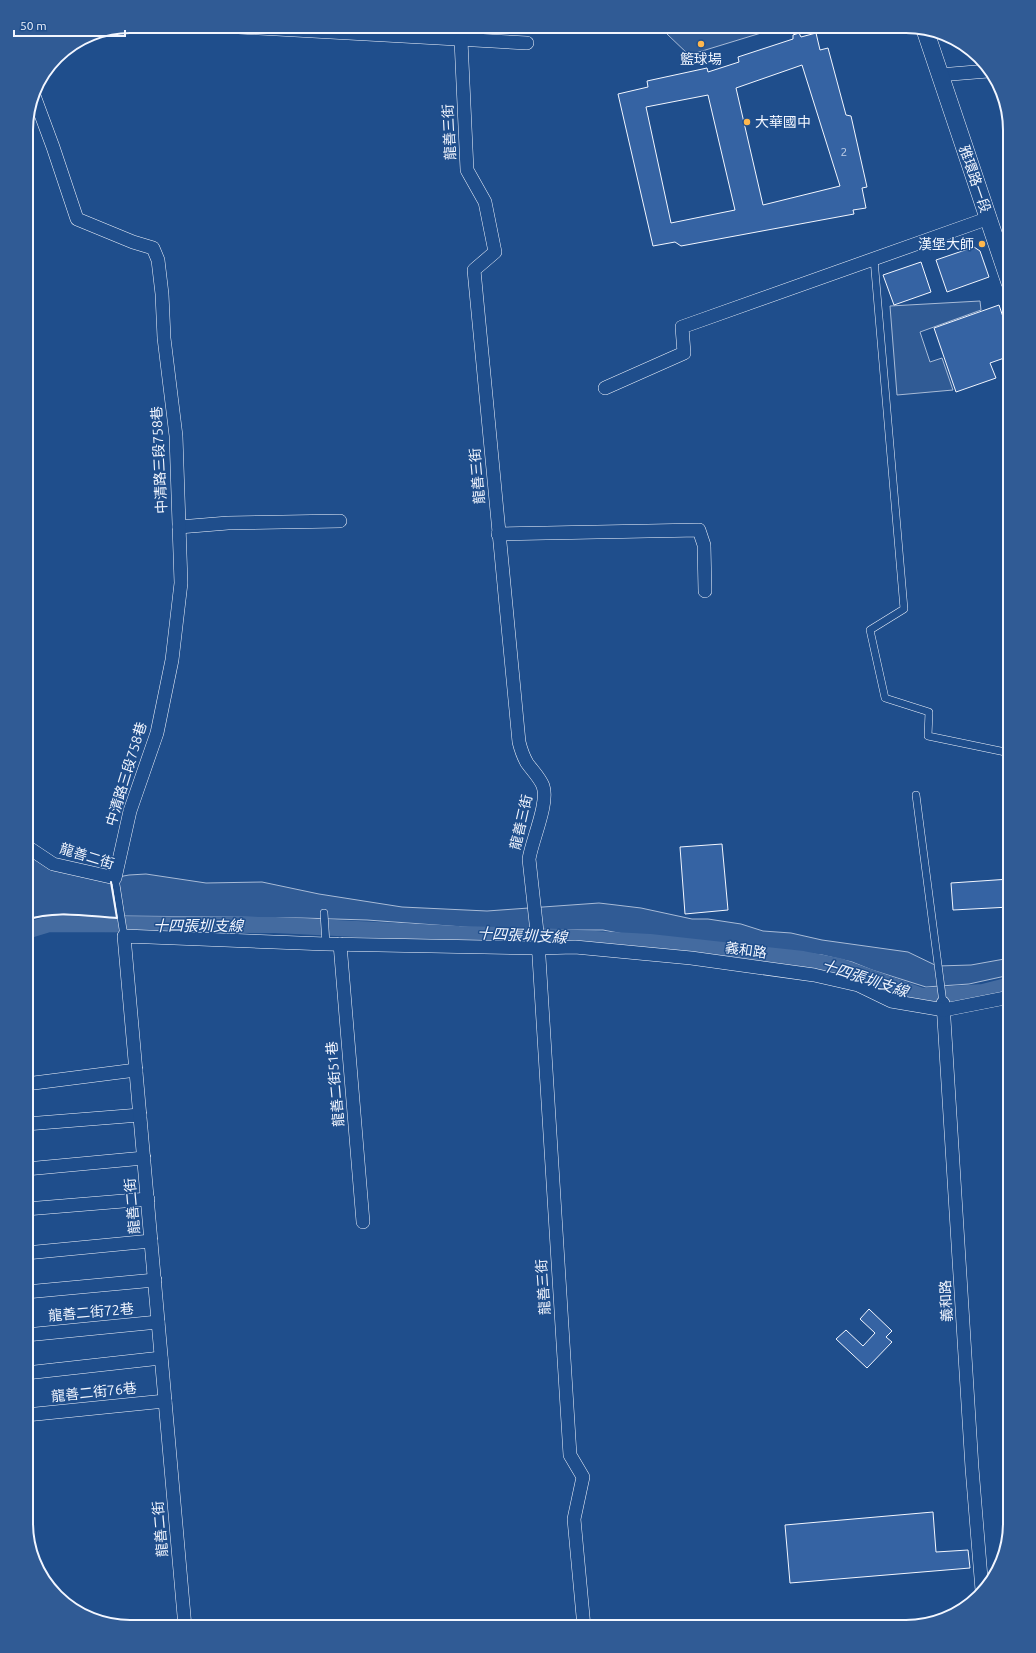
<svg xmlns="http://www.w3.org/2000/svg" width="1036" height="1653" viewBox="0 0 1036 1653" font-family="Ubuntu,'Noto Sans TC',sans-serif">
	<rect width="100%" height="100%" fill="#1f4e8c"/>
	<g fill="#305b95" stroke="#a8bbd7">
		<polygon points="666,26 784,26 689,55 667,34"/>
		<polygon points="980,301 981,310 920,332 930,362 942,358 953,390 897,395 890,306"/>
		<polygon points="26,851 112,882 117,918 64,914 36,917 26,920"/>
		<polygon points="146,874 206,883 262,882 319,894 402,907 487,911 599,903 616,905 641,908 692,919 708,919 741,924 763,931 791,933 822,940 908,952 937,966 971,965 1010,958 1010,975 969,984 926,987 872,970 852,962 822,955 644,938 603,930 504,930 367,920 302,918 124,916 118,877 129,875"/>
	</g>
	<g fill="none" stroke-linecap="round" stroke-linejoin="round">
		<polyline stroke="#446ba0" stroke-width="16" points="26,931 49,924 275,925 459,934 540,936 650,942 803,959 839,966 922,996 983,992 1010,985"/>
	</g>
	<g fill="#3563a3" stroke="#f2f6ff" fill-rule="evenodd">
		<path d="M 799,33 L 801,37 L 816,33 L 820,50 L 828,48 L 846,115 L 851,116 L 867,187 L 862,188 L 866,208 L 853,210 L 854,214 L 681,246 L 675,242 L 653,246 L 618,94 L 648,87 L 647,81 L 707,68 L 708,72 L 739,62 L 738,57 L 793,39 L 793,35 ZM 802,65 L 840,186 L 763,205 L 736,88 ZM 708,95 L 735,210 L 671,223 L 646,107 Z"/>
		<polygon points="974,247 980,251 989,277 947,292 936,260"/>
		<polygon points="921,262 931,292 894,305 883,275"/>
		<polygon points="999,305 1010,338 1010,356 990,363 996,378 956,392 934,328"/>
		<polygon points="722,844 728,910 685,914 680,847"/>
		<polygon points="1010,879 1010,907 953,910 951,883"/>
		<polygon points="869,1309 892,1331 886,1337 892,1342 867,1368 836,1339 846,1330 863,1346 875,1333 860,1319"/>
		<polygon points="933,1512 936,1552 968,1550 970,1568 790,1583 785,1525"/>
	</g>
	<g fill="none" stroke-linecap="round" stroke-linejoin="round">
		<defs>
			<g id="service">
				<polyline points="874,259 904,609 870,630 885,698 929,712 928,736 1010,753"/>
				<polyline points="916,795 943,1003"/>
				<polyline points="115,878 124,936"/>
				<polyline points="324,913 326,944"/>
			</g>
			<g id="minor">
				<polyline points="221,26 527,43"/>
				<path d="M 461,40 L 467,170 L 485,202 L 495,252 L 474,270 L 519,742 C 521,750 523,756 527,763 C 532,770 540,778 543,786 C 549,803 532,840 529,859 L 538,941 L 570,1455 L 583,1477 L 574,1519 L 584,1627"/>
				<polyline points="939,75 988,71"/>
				<polyline points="605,388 684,353 682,327 989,218"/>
				<polyline points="179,527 228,523 340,521"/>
				<polyline points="498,534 699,530 704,545 705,591"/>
				<polyline points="26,846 53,864 115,878 130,811 157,733 172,660 181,583 176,436 164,338 162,294 158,260 153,248 133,242 77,219 53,147 33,93"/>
				<polyline points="340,944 363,1222"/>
				<polyline points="943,1003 972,1468 982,1590"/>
				<polyline points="26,1084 136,1070"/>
				<polyline points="26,1124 140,1115"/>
				<polyline points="26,1169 144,1158"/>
				<polyline points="26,1209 148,1199"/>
				<polyline points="26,1253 151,1241"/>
				<polyline points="26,1292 155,1280"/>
				<polyline points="26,1335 158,1322"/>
				<polyline points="26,1373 161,1358"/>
				<polyline points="26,1415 165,1401"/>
				<polyline points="185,1627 124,936 326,944 538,948 575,947 691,958 814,975 858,985 891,1001 944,1010 1010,997"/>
			</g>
			<polyline id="tertiary" points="925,30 1010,283"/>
		</defs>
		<use href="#service" stroke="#f2f6ff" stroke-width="8"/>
		<use href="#minor" stroke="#f2f6ff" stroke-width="14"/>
		<use href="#tertiary" stroke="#f2f6ff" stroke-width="18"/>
		<use href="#service" stroke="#1f4e8c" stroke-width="7"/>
		<use href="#minor" stroke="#1f4e8c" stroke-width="13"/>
		<use href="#tertiary" stroke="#1f4e8c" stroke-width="17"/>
		<path stroke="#f2f6ff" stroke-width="2" d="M 26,920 C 55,910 87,916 117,918 L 111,882"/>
	</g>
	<g fill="#ffb74d" stroke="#1f4e8c" stroke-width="1.5">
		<circle cx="701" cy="44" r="4"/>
		<circle cx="747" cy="122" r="4"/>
		<circle cx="982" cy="244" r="4"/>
	</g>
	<g text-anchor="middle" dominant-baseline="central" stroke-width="3" stroke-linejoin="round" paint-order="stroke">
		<g font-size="12" fill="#c3d1e8">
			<text x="844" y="151">2</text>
		</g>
		<g font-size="14" fill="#f2f6ff" stroke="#1f4e8c">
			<text x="701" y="59">籃球場</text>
			<text x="755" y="122" text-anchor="start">大華國中</text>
			<text x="974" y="244" text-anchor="end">漢堡大師</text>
		</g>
		<g font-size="14" fill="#f2f6ff" stroke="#1f4e8c">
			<text transform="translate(449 132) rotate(-93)">龍善三街</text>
			<text transform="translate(975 179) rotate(71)">雅環路一段</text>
			<text transform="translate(159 460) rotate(-93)">中清路三段758巷</text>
			<text transform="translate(477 476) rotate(-95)">龍善三街</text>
			<text transform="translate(126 774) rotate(-73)">中清路三段758巷</text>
			<text transform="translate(521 822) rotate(-77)">龍善三街</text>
			<text transform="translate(87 856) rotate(17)">龍善二街</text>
			<text transform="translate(746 950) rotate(8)">義和路</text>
			<text transform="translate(335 1084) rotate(-95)">龍善二街51巷</text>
			<text transform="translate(132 1206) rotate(-95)">龍善二街</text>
			<text transform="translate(543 1287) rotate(-94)">龍善三街</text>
			<text transform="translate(946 1301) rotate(-93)">義和路</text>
			<text transform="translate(91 1312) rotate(-5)">龍善二街72巷</text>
			<text transform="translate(94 1392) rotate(-6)">龍善二街76巷</text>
			<text transform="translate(160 1529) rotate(-95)">龍善二街</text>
		</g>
		<g font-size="15" font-style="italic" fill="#f2f6ff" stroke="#1f4e8c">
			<text x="198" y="925">十四張圳支線</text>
			<text transform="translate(522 935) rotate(3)">十四張圳支線</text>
			<text transform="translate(865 978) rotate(18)">十四張圳支線</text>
		</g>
	</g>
	<path d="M0 0H1036V1653H0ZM130 33H906A97 97 0 0 1 1003 130V1523A97 97 0 0 1 906 1620H130A97 97 0 0 1 33 1523V130A97 97 0 0 1 130 33Z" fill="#305b95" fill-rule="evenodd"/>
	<path fill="none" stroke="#f2f6ff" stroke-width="2" d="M130 33H906A97 97 0 0 1 1003 130V1523A97 97 0 0 1 906 1620H130A97 97 0 0 1 33 1523V130A97 97 0 0 1 130 33Z"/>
	<path d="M14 30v6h111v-6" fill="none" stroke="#f2f6ff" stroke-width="2"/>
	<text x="20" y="30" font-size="12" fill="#f2f6ff" stroke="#1f4e8c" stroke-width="3" paint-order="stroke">50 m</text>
</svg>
